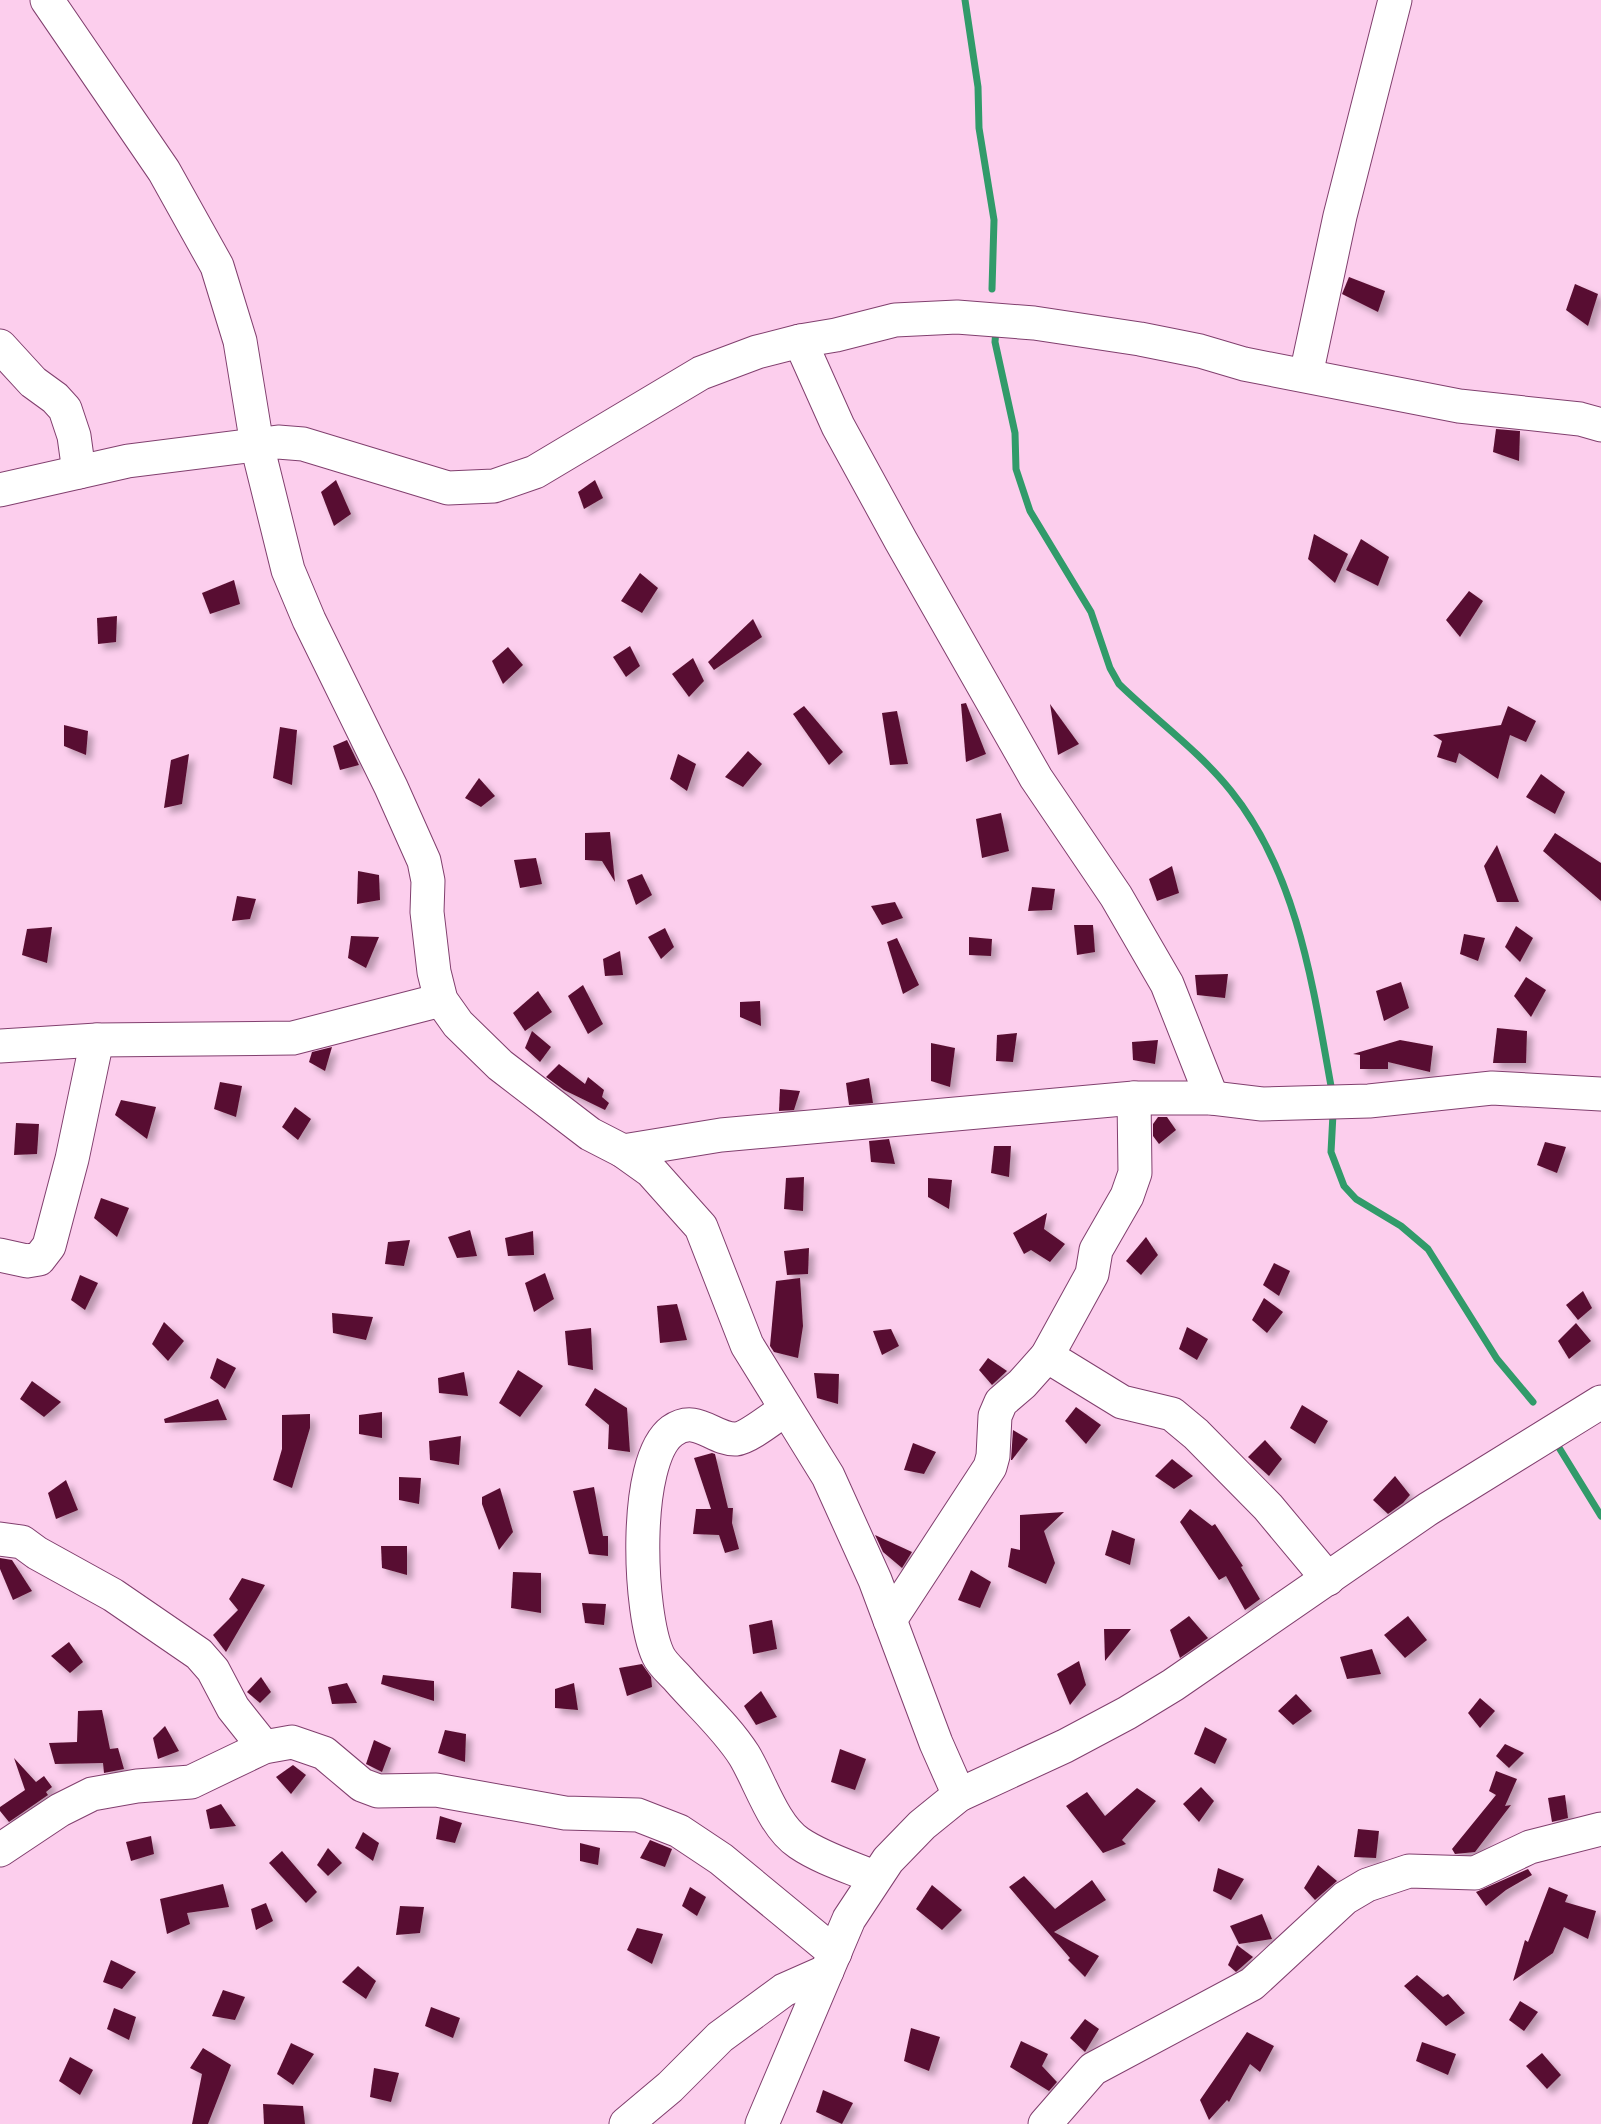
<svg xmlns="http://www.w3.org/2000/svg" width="1601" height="2124" viewBox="0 0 1601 2124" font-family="'Public Sans',sans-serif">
	<defs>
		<filter id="shadow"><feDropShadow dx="5.5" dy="5.5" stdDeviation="3" flood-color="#0004"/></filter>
	</defs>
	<rect width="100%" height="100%" fill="#fcceed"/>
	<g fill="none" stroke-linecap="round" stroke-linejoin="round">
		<g stroke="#319b6a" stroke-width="7">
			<polyline points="965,0 978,87 979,128 994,220 992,289"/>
			<path d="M 996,329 L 995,342 L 1015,433 L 1016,469 L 1030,511 L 1091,612 L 1110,668 L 1119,684 C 1156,720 1199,751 1231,791 C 1297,873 1313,986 1331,1086"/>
			<polyline points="1333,1114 1331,1152 1344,1186 1356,1199 1401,1226 1428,1249 1497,1359 1533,1402"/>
			<polyline points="1558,1446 1601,1516"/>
		</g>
	</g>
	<g fill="#590f30" filter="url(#shadow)">
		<polygon points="1349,277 1385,291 1378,312 1342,294"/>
		<polygon points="1575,284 1598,294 1588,326 1566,310"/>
		<polygon points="1496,429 1520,431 1519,461 1493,452"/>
		<polygon points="336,480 351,514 334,526 321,492"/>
		<polygon points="595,480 603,498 584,509 578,492"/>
		<polygon points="1314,534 1348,554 1335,583 1308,559"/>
		<polygon points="1361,539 1389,557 1378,586 1346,570"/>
		<polygon points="640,573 658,588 642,613 621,601"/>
		<polygon points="234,580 240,604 210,614 202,593"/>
		<polygon points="1469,591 1483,601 1460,637 1446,620"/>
		<polygon points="117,616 116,642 98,644 97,618"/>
		<polygon points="753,619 762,637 714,670 708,662"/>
		<polygon points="630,646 640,666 626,677 613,657"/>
		<polygon points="508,647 523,665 503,684 492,661"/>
		<polygon points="693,658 704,681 689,697 672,674"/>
		<polygon points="966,703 986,754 966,762 961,704"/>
		<polygon points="1050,704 1079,744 1058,755"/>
		<polygon points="804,706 843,752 829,765 793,714"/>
		<polygon points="1508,706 1536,721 1526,742 1510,735 1498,779 1459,753 1456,763 1437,757 1442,741 1433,735 1501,725"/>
		<polygon points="897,711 908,764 890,765 882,713"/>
		<polygon points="64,725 88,731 86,755 64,746"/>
		<polygon points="280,727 297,730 292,785 273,778"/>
		<polygon points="347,740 359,765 340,770 333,746"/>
		<polygon points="748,751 762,764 743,787 725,777"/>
		<polygon points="189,754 182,804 164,808 171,760"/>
		<polygon points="678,754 696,764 687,791 670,779"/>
		<polygon points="1541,774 1565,792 1555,814 1526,797"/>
		<polygon points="479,778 495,796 481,807 465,798"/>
		<polygon points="1001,813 1009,851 982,858 976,819"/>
		<polygon points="610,832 615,882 602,861 585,860 585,833"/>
		<polygon points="1555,833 1601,863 1601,901 1543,851"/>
		<polygon points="1497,845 1519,902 1497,902 1484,866"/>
		<polygon points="536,858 542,884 520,888 514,860"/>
		<polygon points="1172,866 1179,893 1157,901 1149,879"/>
		<polygon points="358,871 379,875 380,900 357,904"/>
		<polygon points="642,874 652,895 636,905 627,880"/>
		<polygon points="1032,887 1055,889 1052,910 1028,911"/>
		<polygon points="237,896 256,899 250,919 232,921"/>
		<polygon points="895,902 903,918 882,925 871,906"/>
		<polygon points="1074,925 1093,925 1095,952 1077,955"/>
		<polygon points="1516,926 1533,938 1520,962 1505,947"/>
		<polygon points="52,927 47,963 22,955 27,929"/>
		<polygon points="665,928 674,947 661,959 648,937"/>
		<polygon points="1464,934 1485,938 1478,961 1460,954"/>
		<polygon points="351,936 379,937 366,968 348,958"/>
		<polygon points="969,937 992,939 991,956 969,955"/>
		<polygon points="897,938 919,985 903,994 887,942"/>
		<polygon points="620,951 623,975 605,976 603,959"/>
		<polygon points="1228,974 1225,998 1197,995 1195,975"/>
		<polygon points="1526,977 1546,990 1531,1017 1514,996"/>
		<polygon points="1401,982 1409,1008 1384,1021 1376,991"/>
		<polygon points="583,985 603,1024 588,1034 568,996"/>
		<polygon points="538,991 552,1012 525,1031 513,1013"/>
		<polygon points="760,1001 761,1026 740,1017 740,1002"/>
		<polygon points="1497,1028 1527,1031 1526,1063 1493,1063"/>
		<polygon points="532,1031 551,1047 540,1062 525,1048"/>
		<polygon points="1017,1033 1013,1062 996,1061 997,1035"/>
		<polygon points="1158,1040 1155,1064 1133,1060 1132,1042"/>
		<polygon points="1400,1040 1433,1046 1430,1072 1388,1062 1388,1069 1360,1069 1360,1055 1353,1054"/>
		<polygon points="931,1043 955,1048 950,1087 931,1081"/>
		<polygon points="332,1047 325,1071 309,1062 312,1052"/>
		<polygon points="559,1064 585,1084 588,1077 604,1090 602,1097 609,1103 605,1110 564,1090 546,1077"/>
		<polygon points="869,1078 873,1103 849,1105 846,1083"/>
		<polygon points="220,1082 242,1086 236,1117 214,1109"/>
		<polygon points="780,1089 800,1091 794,1110 779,1111"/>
		<polygon points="121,1100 156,1107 147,1139 115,1115"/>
		<polygon points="295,1107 311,1119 298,1140 282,1127"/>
		<polygon points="1158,1117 1167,1117 1176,1130 1159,1144 1153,1136 1153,1124"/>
		<polygon points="16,1123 39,1124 37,1154 14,1155"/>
		<polygon points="889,1139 895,1164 871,1162 869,1141"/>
		<polygon points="1545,1142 1566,1147 1557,1173 1537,1165"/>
		<polygon points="994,1146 1011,1146 1009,1177 991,1173"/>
		<polygon points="804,1177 803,1211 784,1209 786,1178"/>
		<polygon points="928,1178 952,1180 949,1209 928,1197"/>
		<polygon points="101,1198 129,1208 117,1237 94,1218"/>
		<polygon points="1047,1213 1044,1229 1065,1244 1050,1262 1031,1250 1024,1254 1013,1233"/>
		<polygon points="470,1230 477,1256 457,1258 448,1237"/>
		<polygon points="533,1231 534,1255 508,1256 505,1238"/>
		<polygon points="1146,1237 1158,1255 1141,1275 1126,1261"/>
		<polygon points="410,1240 404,1266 385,1264 388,1242"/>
		<polygon points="809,1248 808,1274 787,1275 784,1251"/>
		<polygon points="1274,1263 1290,1271 1279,1296 1263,1285"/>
		<polygon points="545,1273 554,1299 534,1312 525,1283"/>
		<polygon points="80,1275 98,1283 85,1310 71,1300"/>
		<polygon points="800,1278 803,1326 798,1358 774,1352 770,1346 776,1281"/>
		<polygon points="1583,1291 1592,1308 1578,1320 1566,1305"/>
		<polygon points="1264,1298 1283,1312 1267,1333 1252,1320"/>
		<polygon points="677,1304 687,1340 660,1343 657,1306"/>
		<polygon points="332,1313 373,1317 366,1340 333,1333"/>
		<polygon points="164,1322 184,1341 168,1361 152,1344"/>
		<polygon points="1576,1323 1591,1341 1569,1359 1558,1341"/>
		<polygon points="1187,1327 1208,1339 1197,1360 1179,1349"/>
		<polygon points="591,1328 593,1370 568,1365 565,1331"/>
		<polygon points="891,1329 899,1346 882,1355 873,1331"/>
		<polygon points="217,1358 236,1368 225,1389 210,1378"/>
		<polygon points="988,1358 1007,1371 992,1385 979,1370"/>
		<polygon points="518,1370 543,1386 520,1417 499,1403"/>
		<polygon points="464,1372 468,1396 439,1393 438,1378"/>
		<polygon points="814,1373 839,1374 838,1404 817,1398"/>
		<polygon points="32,1381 61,1402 44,1417 20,1399"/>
		<polygon points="595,1388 627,1408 630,1452 608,1449 609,1425 585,1405"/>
		<polygon points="218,1399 227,1420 165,1423 164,1419"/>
		<polygon points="1302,1405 1328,1421 1315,1444 1290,1428"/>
		<polygon points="1076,1407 1101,1425 1086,1444 1065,1421"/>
		<polygon points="382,1412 382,1438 359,1434 359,1415"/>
		<polygon points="310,1414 310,1428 292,1488 273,1480 282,1449 282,1415"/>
		<polygon points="1013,1430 1028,1439 1012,1460 1011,1460"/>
		<polygon points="461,1436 459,1465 430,1460 429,1441"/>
		<polygon points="1265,1440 1282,1459 1269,1476 1248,1457"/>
		<polygon points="913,1443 936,1452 924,1474 904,1470"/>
		<polygon points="712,1453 715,1454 728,1508 733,1508 732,1523 739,1549 725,1553 719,1535 693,1534 696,1509 711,1509 694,1458"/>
		<polygon points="1172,1459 1193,1476 1174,1489 1155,1476"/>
		<polygon points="1395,1476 1410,1495 1403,1503 1388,1514 1373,1500"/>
		<polygon points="399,1477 421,1478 419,1504 399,1500"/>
		<polygon points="66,1480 78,1510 56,1519 48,1493"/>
		<polygon points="594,1487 603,1536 608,1536 608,1556 589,1554 573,1491"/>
		<polygon points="500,1488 513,1532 499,1550 482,1504 482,1497"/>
		<polygon points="1190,1509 1212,1526 1215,1524 1243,1566 1241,1567 1260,1599 1245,1610 1226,1576 1219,1580 1180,1522"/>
		<polygon points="1064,1512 1044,1531 1055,1563 1046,1584 1008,1567 1011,1548 1020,1550 1020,1515"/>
		<polygon points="1112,1530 1135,1539 1130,1565 1105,1555"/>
		<polygon points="875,1535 912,1552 902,1568 883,1552"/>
		<polygon points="381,1546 407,1546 407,1575 382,1568"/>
		<polygon points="0,1558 12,1560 32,1591 13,1600 0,1569"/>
		<polygon points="971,1570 991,1582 980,1608 958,1600"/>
		<polygon points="513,1572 541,1573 541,1613 511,1608"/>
		<polygon points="242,1578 265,1585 226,1652 213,1635 238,1610 229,1599"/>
		<polygon points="582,1603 606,1604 604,1625 585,1623"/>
		<polygon points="1189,1616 1208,1638 1180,1658 1170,1630"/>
		<polygon points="1408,1616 1427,1640 1405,1658 1384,1635"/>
		<polygon points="772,1620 777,1649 753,1654 749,1625"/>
		<polygon points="1104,1629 1131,1629 1105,1661"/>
		<polygon points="69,1642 83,1662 70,1673 51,1656"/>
		<polygon points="1372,1649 1381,1674 1347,1679 1340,1657"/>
		<polygon points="1079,1661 1086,1685 1070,1705 1057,1674"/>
		<polygon points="642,1664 651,1677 652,1687 627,1696 619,1668"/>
		<polygon points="383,1675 434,1681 434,1701 381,1684"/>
		<polygon points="261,1677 271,1692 260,1703 247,1692"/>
		<polygon points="347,1683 357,1703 332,1704 328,1687"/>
		<polygon points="574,1683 578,1710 555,1708 555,1689"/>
		<polygon points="761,1691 777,1717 756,1725 744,1706"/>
		<polygon points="1296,1694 1312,1711 1293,1725 1278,1711"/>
		<polygon points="1480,1698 1495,1711 1480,1728 1468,1713"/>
		<polygon points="102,1710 110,1749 118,1748 124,1769 104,1773 103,1763 55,1764 49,1743 77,1742 78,1711"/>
		<polygon points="165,1726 179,1751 158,1759 153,1738"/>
		<polygon points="1205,1727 1227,1739 1215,1764 1194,1754"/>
		<polygon points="445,1730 466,1734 465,1762 438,1753"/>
		<polygon points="374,1740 391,1748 382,1772 366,1764"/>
		<polygon points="1505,1744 1524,1753 1509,1768 1496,1756"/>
		<polygon points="840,1749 866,1759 855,1790 831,1782"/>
		<polygon points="14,1758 36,1782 44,1776 52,1787 46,1792 48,1795 9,1822 0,1811 0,1807 25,1790"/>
		<polygon points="293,1765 306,1775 291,1794 276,1777"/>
		<polygon points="1496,1771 1517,1779 1505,1806 1511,1805 1475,1852 1455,1854 1452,1849 1496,1795 1489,1791"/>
		<polygon points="1201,1787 1214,1801 1199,1822 1183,1804"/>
		<polygon points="1137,1788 1156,1801 1122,1840 1126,1844 1103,1853 1066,1806 1087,1792 1105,1816"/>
		<polygon points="1565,1795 1568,1818 1552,1822 1548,1798"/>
		<polygon points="221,1804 236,1826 210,1829 206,1810"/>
		<polygon points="440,1816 462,1823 455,1843 436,1839"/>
		<polygon points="1358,1829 1379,1831 1376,1858 1354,1857"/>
		<polygon points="363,1832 379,1843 373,1861 355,1848"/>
		<polygon points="151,1836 154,1854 131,1861 126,1842"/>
		<polygon points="650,1840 672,1849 665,1867 640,1858"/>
		<polygon points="580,1843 600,1848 598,1865 580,1861"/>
		<polygon points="328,1848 342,1863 328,1876 317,1865"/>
		<polygon points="282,1851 317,1892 306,1903 269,1863"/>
		<polygon points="1318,1865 1337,1881 1315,1900 1304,1888"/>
		<polygon points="1218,1868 1244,1879 1231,1900 1213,1891"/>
		<polygon points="1528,1869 1532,1875 1506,1890 1486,1906 1476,1892"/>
		<polygon points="1024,1876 1055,1909 1092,1880 1106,1900 1054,1932 1099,1956 1085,1977 1068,1960 1070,1958 1009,1887"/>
		<polygon points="223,1884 229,1907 187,1913 190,1924 167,1934 160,1899"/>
		<polygon points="932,1885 962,1910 942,1930 916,1909"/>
		<polygon points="690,1887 706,1897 697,1916 682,1906"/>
		<polygon points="1549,1887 1568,1895 1565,1902 1596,1911 1588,1939 1564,1927 1553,1953 1513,1981 1525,1940 1528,1942"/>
		<polygon points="266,1903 273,1921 256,1930 251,1909"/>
		<polygon points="400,1906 424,1907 420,1933 396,1935"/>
		<polygon points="1262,1914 1272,1939 1239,1944 1230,1926"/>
		<polygon points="637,1928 663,1934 652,1964 627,1950"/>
		<polygon points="1237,1945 1253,1957 1236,1972 1228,1965"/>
		<polygon points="111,1960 136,1972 122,1989 103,1982"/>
		<polygon points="358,1966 376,1981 366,1999 342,1982"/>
		<polygon points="1417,1975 1443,1997 1448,1994 1465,2013 1446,2026 1404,1986"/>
		<polygon points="223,1990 245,1997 235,2020 212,2016"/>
		<polygon points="1520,2001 1538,2012 1524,2031 1509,2020"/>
		<polygon points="431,2007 460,2018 453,2038 425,2026"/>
		<polygon points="114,2008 136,2017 129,2040 107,2029"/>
		<polygon points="1085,2019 1099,2029 1085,2052 1070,2038"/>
		<polygon points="911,2028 940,2037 929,2071 904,2061"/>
		<polygon points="1247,2032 1274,2046 1260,2072 1250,2064 1229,2102 1227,2100 1209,2120 1200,2100"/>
		<polygon points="1021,2041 1048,2054 1042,2066 1057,2082 1049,2091 1010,2067"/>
		<polygon points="1422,2042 1456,2054 1448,2075 1416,2061"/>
		<polygon points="291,2043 314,2054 293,2085 277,2074"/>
		<polygon points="203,2048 231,2065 208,2124 192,2124 202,2074 190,2068"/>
		<polygon points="1542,2053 1561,2075 1547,2089 1526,2066"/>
		<polygon points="70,2057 93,2070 80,2095 59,2081"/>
		<polygon points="374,2068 399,2073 391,2102 370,2097"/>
		<polygon points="823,2090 853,2103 842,2124 816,2112"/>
		<polygon points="263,2104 303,2106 305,2124 264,2124"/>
	</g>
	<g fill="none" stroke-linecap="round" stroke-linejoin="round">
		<defs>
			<g id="minor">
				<polyline points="47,0 164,171 217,266 240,341 257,445 288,570 309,620 391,787 424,861 428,881 427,912 434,972 441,1000 458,1024 500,1065 590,1134 623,1151 651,1171 701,1227 747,1345 828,1476 875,1580 936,1743 959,1795"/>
				<polyline points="800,341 838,426 901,541 1036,778 1116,896 1167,984 1212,1098"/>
				<polyline points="0,346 33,382 55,398 65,409 74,436 79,472"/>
				<polyline points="1306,375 1340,216 1395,0"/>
				<polyline points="0,490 128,461 278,442 303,444 448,488 494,486 535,472 701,373 757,352 800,341 836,335 895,320 957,317 1034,323 1140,339 1200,351 1244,364 1459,406 1580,419 1601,425"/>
				<polyline points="0,1046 97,1040 293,1038 441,1000"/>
				<polyline points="623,1151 721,1135 1134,1098 1212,1098 1262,1104 1369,1101 1492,1088 1601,1094"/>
				<polyline points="0,1255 27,1261 39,1259 49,1246 72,1159 97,1040"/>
				<polyline points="1047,1356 1122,1402 1172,1414 1196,1434 1268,1507 1328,1579"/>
				<path d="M 786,1409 C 775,1416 748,1438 736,1439 C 713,1440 697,1413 672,1431 C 632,1461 639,1614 658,1655 C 662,1664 672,1672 679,1680 C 701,1705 726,1727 744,1755 C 760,1781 773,1826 799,1843 C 821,1858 850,1867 874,1877"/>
				<polyline points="0,1539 22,1542 37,1553 113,1595 199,1654 213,1670 233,1708 264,1747"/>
				<polyline points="890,1620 990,1467 993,1456 995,1416 1001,1402 1022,1384 1047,1356 1092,1274 1096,1250 1127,1196 1135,1173 1134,1098"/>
				<polyline points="0,1850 60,1810 92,1794 137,1786 191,1782 264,1747 292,1742 324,1753 362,1785 378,1791 436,1790 565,1813 638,1815 679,1831 721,1859 835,1953"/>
				<polyline points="626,2124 670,2087 720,2037 784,1990 827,1971"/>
				<polyline points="762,2124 849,1919 888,1860 922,1825 959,1795 1065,1746 1127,1713 1173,1685 1428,1509 1601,1402"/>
				<polyline points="1045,2124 1093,2069 1252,1984 1345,1898 1367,1885 1409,1871 1475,1873 1530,1847 1601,1829"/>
			</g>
		</defs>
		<use href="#minor" stroke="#813f6e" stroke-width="35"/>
		<use href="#minor" stroke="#fff" stroke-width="33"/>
	</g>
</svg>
